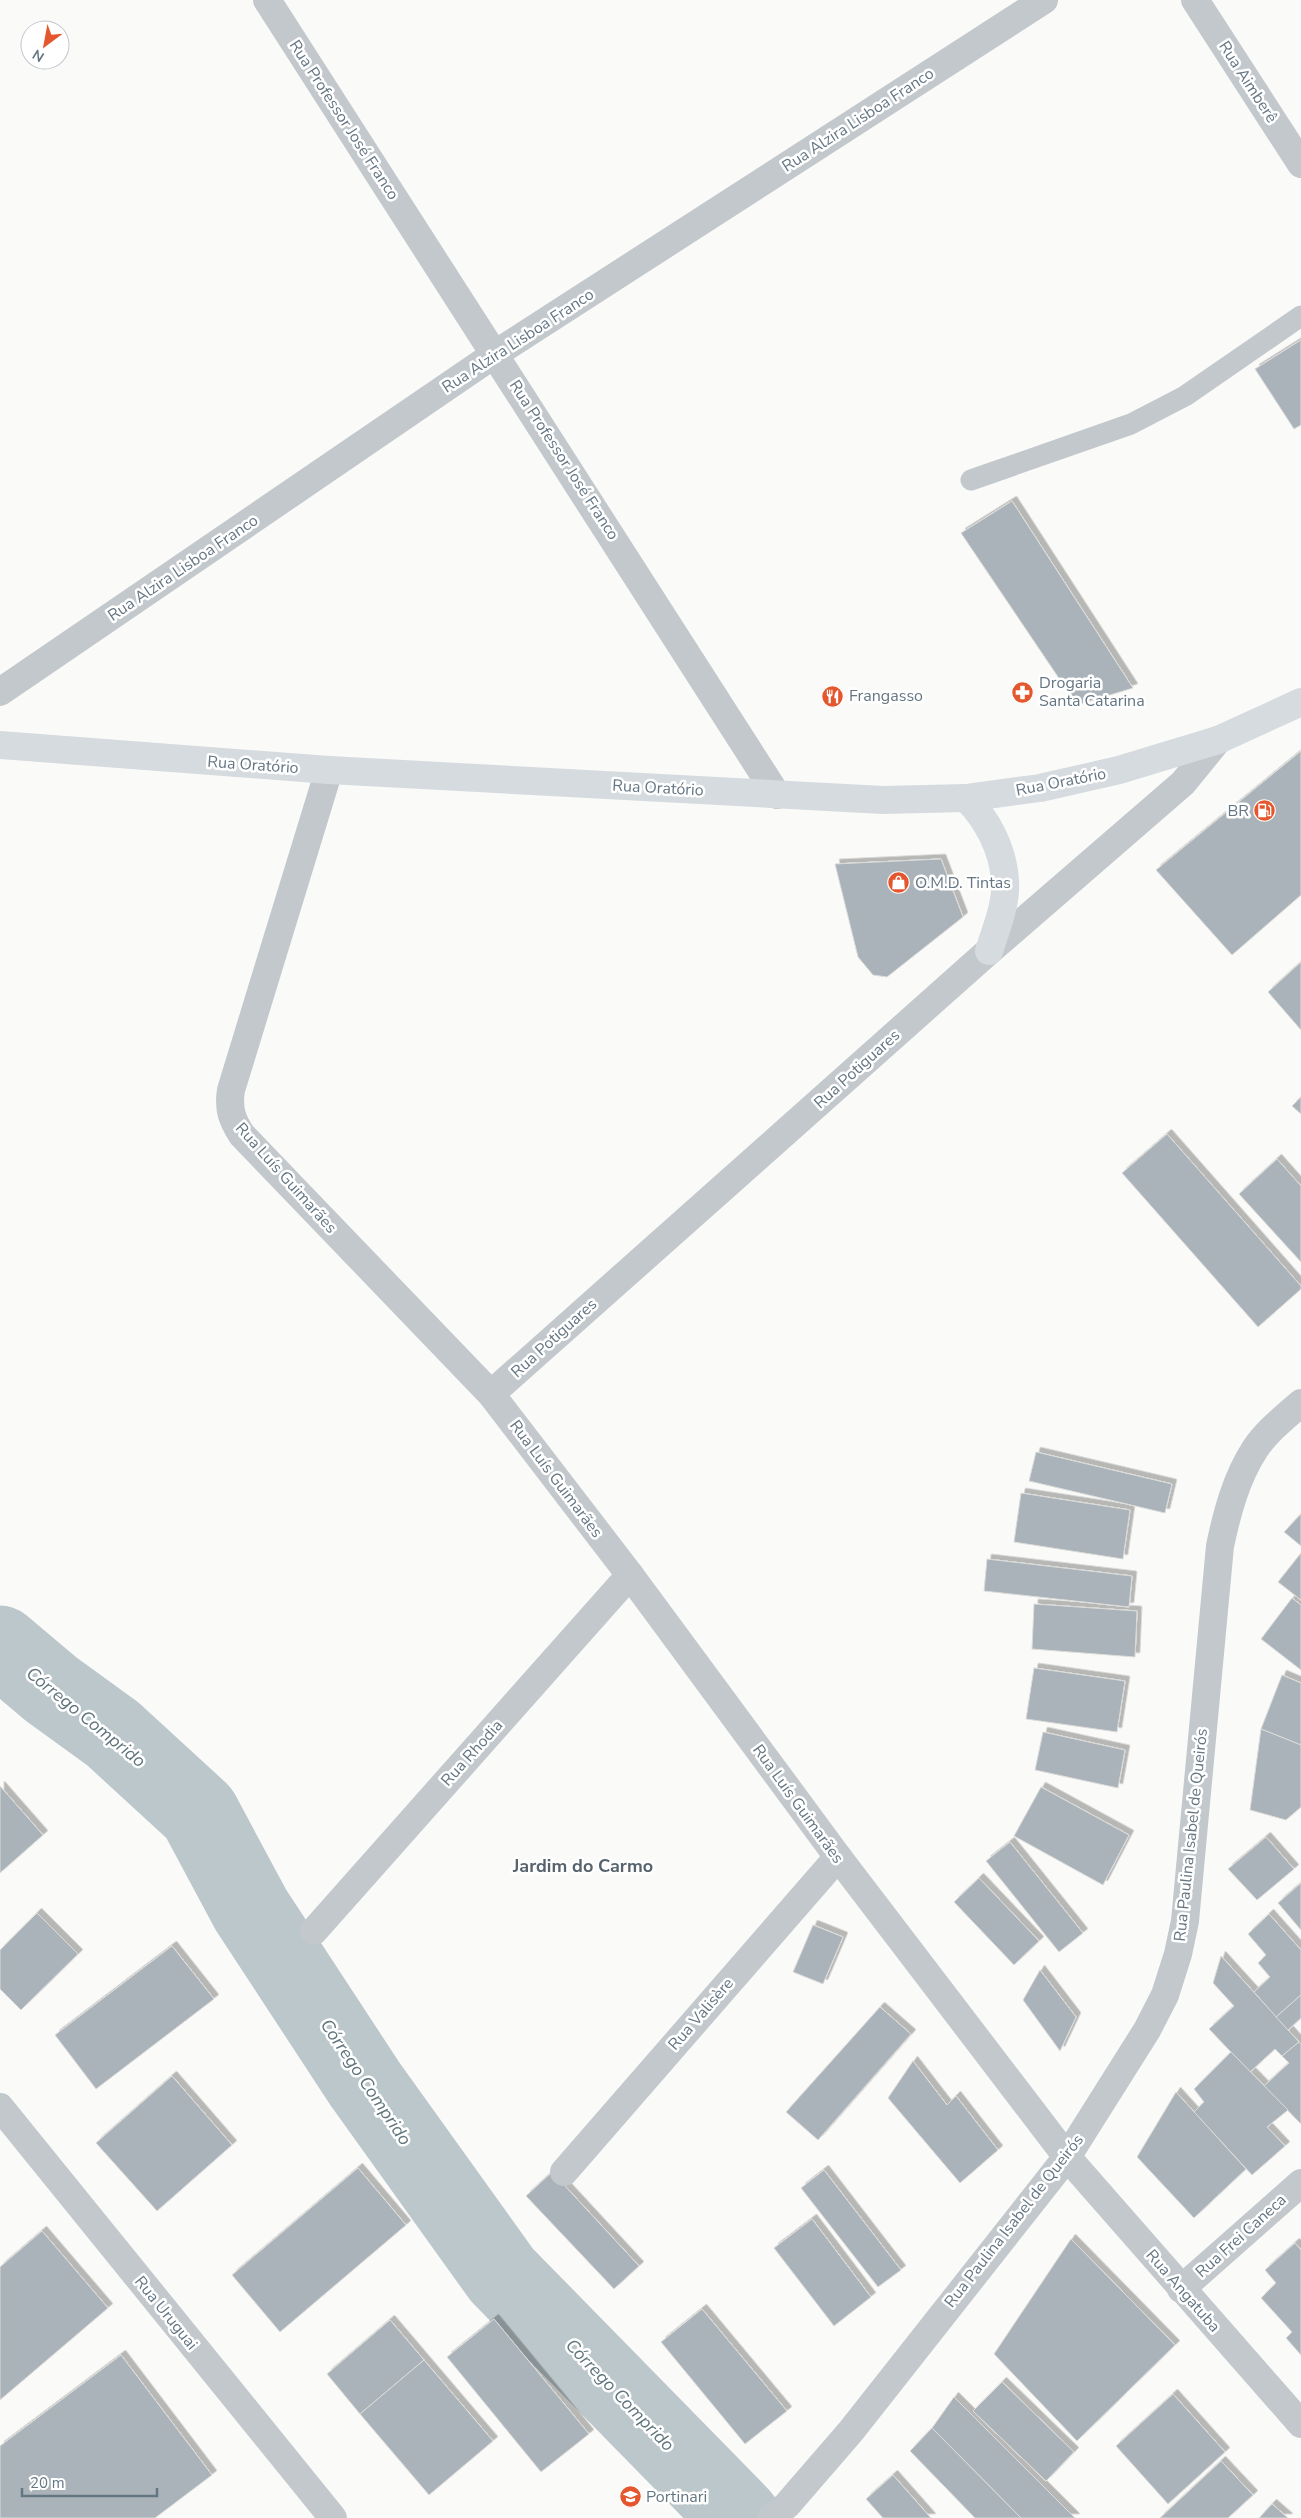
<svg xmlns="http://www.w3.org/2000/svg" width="1301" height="2518" viewBox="0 0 1301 2518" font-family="'Nunito Sans',sans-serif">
	<defs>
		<filter id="shadow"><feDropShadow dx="4.5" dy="-4.5" stdDeviation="0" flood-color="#0004"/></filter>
	</defs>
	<rect width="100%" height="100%" fill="#fafaf8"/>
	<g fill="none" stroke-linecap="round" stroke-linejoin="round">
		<polyline stroke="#bbc7cb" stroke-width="81" points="0,1646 51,1689 113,1734 199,1813 251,1910 365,2084 502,2275 740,2518"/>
	</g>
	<g fill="#aab3b9" stroke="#dcdcda" filter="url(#shadow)">
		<polygon points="1301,340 1301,425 1294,429 1255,369"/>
		<polygon points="1012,501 1133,688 1077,705 961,533"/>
		<polygon points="1301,751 1301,895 1232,955 1156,870"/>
		<polygon points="941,859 963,917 887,977 873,975 858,957 835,864"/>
		<polygon points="1301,962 1301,1030 1268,992"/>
		<polygon points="1301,1097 1301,1114 1292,1106"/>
		<polygon points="1167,1134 1301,1286 1301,1289 1258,1327 1122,1173"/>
		<polygon points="1277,1159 1301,1186 1301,1262 1239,1194"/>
		<polygon points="1036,1452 1172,1484 1165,1513 1029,1481"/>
		<polygon points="1021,1493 1130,1510 1123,1559 1014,1542"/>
		<polygon points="1301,1514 1301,1546 1284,1532"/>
		<polygon points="1301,1553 1301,1600 1278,1582"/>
		<polygon points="987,1559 1132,1576 1129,1607 984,1591"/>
		<polygon points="1292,1598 1301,1605 1301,1670 1261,1639"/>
		<polygon points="1034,1604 1137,1611 1135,1657 1032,1649"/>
		<polygon points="1034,1668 1125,1681 1117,1732 1026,1719"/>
		<polygon points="1282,1675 1301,1683 1301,1745 1261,1729"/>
		<polygon points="1261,1729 1301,1745 1301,1807 1286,1820 1250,1810"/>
		<polygon points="1043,1732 1125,1750 1118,1788 1035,1770"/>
		<polygon points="0,1786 43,1835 0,1873"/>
		<polygon points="1041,1787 1129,1835 1103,1885 1014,1836"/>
		<polygon points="1266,1837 1294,1869 1257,1900 1228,1869"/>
		<polygon points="1010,1842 1083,1933 1059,1952 986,1861"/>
		<polygon points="979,1878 1039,1941 1014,1965 954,1902"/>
		<polygon points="1301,1883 1301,1930 1278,1903"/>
		<polygon points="37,1913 78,1954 21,2010 0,1989 0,1950"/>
		<polygon points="1269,1914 1301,1950 1301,1995 1276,2017 1254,1992 1270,1977 1258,1963 1266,1955 1248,1934"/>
		<polygon points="813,1925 843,1937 823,1984 793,1972"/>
		<polygon points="172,1946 214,1999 96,2089 55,2035"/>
		<polygon points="1221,1956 1299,2042 1282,2056 1275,2049 1250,2072 1209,2029 1234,2006 1213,1983"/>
		<polygon points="1040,1970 1076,2017 1060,2051 1023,2000"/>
		<polygon points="1301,1995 1301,2018 1288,2030 1276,2017"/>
		<polygon points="880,2007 911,2034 818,2140 786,2112"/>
		<polygon points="1299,2042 1301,2044 1301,2124 1264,2086 1289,2063 1282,2056"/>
		<polygon points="1231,2052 1288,2110 1267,2127 1285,2146 1252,2175 1194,2112 1204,2102 1194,2089"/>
		<polygon points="913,2061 947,2105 956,2096 998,2150 960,2183 888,2098"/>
		<polygon points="172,2076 232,2145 157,2211 96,2143"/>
		<polygon points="1176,2092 1246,2169 1194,2218 1137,2157"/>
		<polygon points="358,2168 406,2225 280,2332 232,2275"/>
		<polygon points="824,2170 901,2270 878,2287 801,2188"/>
		<polygon points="552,2172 639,2266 614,2289 526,2196"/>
		<polygon points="812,2219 871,2297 834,2326 774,2248"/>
		<polygon points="42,2231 108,2308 0,2400 0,2267"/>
		<polygon points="1071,2239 1175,2345 1077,2441 994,2354"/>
		<polygon points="1295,2243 1301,2250 1301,2355 1286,2338 1292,2332 1261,2298 1276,2283 1265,2270"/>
		<polygon points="702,2309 787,2411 745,2444 661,2342"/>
		<polygon points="494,2319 589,2434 541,2472 447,2357"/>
		<polygon points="390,2320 424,2360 360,2414 327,2374"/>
		<polygon points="121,2355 212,2475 155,2518 0,2518 0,2446"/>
		<polygon points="424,2360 493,2441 429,2495 360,2414"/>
		<polygon points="1002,2382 1074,2452 1046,2481 973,2411"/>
		<polygon points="1173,2394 1225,2452 1168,2504 1116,2446"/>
		<polygon points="954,2397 1075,2518 1021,2518 932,2428"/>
		<polygon points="932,2428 1021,2518 975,2518 910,2451"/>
		<polygon points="1221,2461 1253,2495 1228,2518 1160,2518"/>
		<polygon points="893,2475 931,2518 883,2518 866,2499"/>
		<polygon points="1272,2504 1288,2518 1259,2518"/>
	</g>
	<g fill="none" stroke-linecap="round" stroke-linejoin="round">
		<polyline stroke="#c3c8cc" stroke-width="21" points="971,480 1131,424 1185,396 1301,316"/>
		<g stroke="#c3c8cc" stroke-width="28">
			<polyline points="267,0 777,795"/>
			<polyline points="1195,0 1301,164"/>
			<polyline points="0,692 495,354 1044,0"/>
			<path d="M 329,770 L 231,1090 C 228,1109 232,1120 242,1135 L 491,1394 L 630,1575 L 838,1857 L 1067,2157 L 1301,2424"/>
			<polyline points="491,1394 989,951 1183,783 1218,740"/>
			<polyline points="314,1931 630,1575"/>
			<polyline points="0,2107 333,2518"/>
			<polyline points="564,2172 838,1857"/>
			<polyline points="1181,2289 1301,2183"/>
		</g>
		<path stroke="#c3c8cc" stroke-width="28" d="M 771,2518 L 787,2505 L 851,2431 L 1067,2157 L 1147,2030 L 1165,1995 L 1178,1954 L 1185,1921 L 1220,1546 C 1227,1513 1236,1478 1255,1449 C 1267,1431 1285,1417 1301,1403"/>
		<g stroke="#d6dbdf" stroke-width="28">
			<polyline points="0,745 329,770 883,800 966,798 1040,788 1119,770 1218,740 1301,702"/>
			<path d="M 966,798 C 987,819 1003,849 1005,880 C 1007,903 996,929 989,951"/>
		</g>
	</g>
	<defs>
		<symbol id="pharmacy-disc" viewBox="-11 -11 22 22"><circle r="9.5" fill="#e4572e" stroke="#fff"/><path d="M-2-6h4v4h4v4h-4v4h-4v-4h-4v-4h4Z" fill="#fff"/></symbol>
		<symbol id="restaurant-disc" viewBox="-11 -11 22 22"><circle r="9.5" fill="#e4572e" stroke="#fff"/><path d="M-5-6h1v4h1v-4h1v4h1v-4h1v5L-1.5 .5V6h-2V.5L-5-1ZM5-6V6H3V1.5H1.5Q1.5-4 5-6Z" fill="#fff"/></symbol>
		<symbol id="fuel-disc" viewBox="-11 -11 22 22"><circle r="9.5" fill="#e4572e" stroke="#fff"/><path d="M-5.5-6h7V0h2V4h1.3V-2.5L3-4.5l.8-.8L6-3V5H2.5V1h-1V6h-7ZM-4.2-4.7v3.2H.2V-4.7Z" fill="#fff"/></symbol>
		<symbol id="shop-disc" viewBox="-11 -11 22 22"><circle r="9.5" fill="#e4572e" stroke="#fff"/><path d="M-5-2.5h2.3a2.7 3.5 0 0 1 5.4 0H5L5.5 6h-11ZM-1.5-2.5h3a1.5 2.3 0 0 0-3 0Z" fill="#fff"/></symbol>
		<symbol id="school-disc" viewBox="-11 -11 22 22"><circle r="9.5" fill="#e4572e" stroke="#fff"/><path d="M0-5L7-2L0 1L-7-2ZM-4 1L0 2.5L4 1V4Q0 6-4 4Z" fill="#fff"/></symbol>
	</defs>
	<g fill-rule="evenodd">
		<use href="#pharmacy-disc" x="1010" y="680" width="25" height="25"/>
		<use href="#restaurant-disc" x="820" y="684" width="25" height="25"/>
		<use href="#fuel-disc" x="1252" y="798" width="25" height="25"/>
		<use href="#shop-disc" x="886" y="870" width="25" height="25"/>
		<use href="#school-disc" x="618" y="2484" width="25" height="25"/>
	</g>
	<g text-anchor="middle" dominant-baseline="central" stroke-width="5" stroke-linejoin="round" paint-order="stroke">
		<g font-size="16" fill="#657683" stroke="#fff">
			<text transform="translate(1248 82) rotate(57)">Rua Aimberê</text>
			<text transform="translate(344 120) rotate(57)">Rua Professor José Franco</text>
			<text transform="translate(858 120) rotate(-33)">Rua Alzira Lisboa Franco</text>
			<text transform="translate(518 341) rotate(-33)">Rua Alzira Lisboa Franco</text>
			<text transform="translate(564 460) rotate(57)">Rua Professor José Franco</text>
			<text transform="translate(183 568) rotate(-34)">Rua Alzira Lisboa Franco</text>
			<text transform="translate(253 765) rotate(4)">Rua Oratório</text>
			<text transform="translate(1061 782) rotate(-11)">Rua Oratório</text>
			<text transform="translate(658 788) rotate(3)">Rua Oratório</text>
			<text transform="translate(857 1069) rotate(-42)">Rua Potiguares</text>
			<text transform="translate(286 1178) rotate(48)">Rua Luís Guimarães</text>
			<text transform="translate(554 1338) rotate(-42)">Rua Potiguares</text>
			<text transform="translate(556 1479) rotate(53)">Rua Luís Guimarães</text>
			<text transform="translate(472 1753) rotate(-48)">Rua Rhodia</text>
			<text transform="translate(798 1804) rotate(54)">Rua Luís Guimarães</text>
			<text transform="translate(1191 1835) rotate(-84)">Rua Paulina Isabel de Queirós</text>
			<text transform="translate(701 2014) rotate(-49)">Rua Valisère</text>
			<text transform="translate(1014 2221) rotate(-52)">Rua Paulina Isabel de Queirós</text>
			<text transform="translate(1241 2236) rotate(-42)">Rua Frei Caneca</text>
			<text transform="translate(1183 2291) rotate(49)">Rua Angatuba</text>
			<text transform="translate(166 2313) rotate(51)">Rua Uruguai</text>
		</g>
		<g font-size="16" fill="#657683" stroke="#fff" text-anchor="start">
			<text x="1039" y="683">Drogaria<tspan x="1039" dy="18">Santa Catarina</tspan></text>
			<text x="849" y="696">Frangasso</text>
			<text x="1249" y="811" text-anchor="end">BR</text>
			<text x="915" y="883">O.M.D. Tintas</text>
			<text x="646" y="2497">Portinari</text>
		</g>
		<g font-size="18" font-style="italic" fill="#60757c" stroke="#fff">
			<text transform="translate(86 1717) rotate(39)">Córrego Comprido</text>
			<text transform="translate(366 2082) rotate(56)">Córrego Comprido</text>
			<text transform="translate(620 2395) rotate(46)">Córrego Comprido</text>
		</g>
		<g font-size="18" font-weight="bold" fill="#57646e" stroke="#fff">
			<text x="583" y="1866">Jardim do Carmo</text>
		</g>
	</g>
	<g transform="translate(45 45) rotate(212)"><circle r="24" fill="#ffffff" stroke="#c1c8cd"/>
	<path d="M0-4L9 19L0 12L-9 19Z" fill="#e4572e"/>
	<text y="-8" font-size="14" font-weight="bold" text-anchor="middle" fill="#657683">N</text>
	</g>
	<path d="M22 2488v8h135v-8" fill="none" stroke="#657683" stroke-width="2.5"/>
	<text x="30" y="2488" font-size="15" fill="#657683" stroke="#ffffff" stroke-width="4" paint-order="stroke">20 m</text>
</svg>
